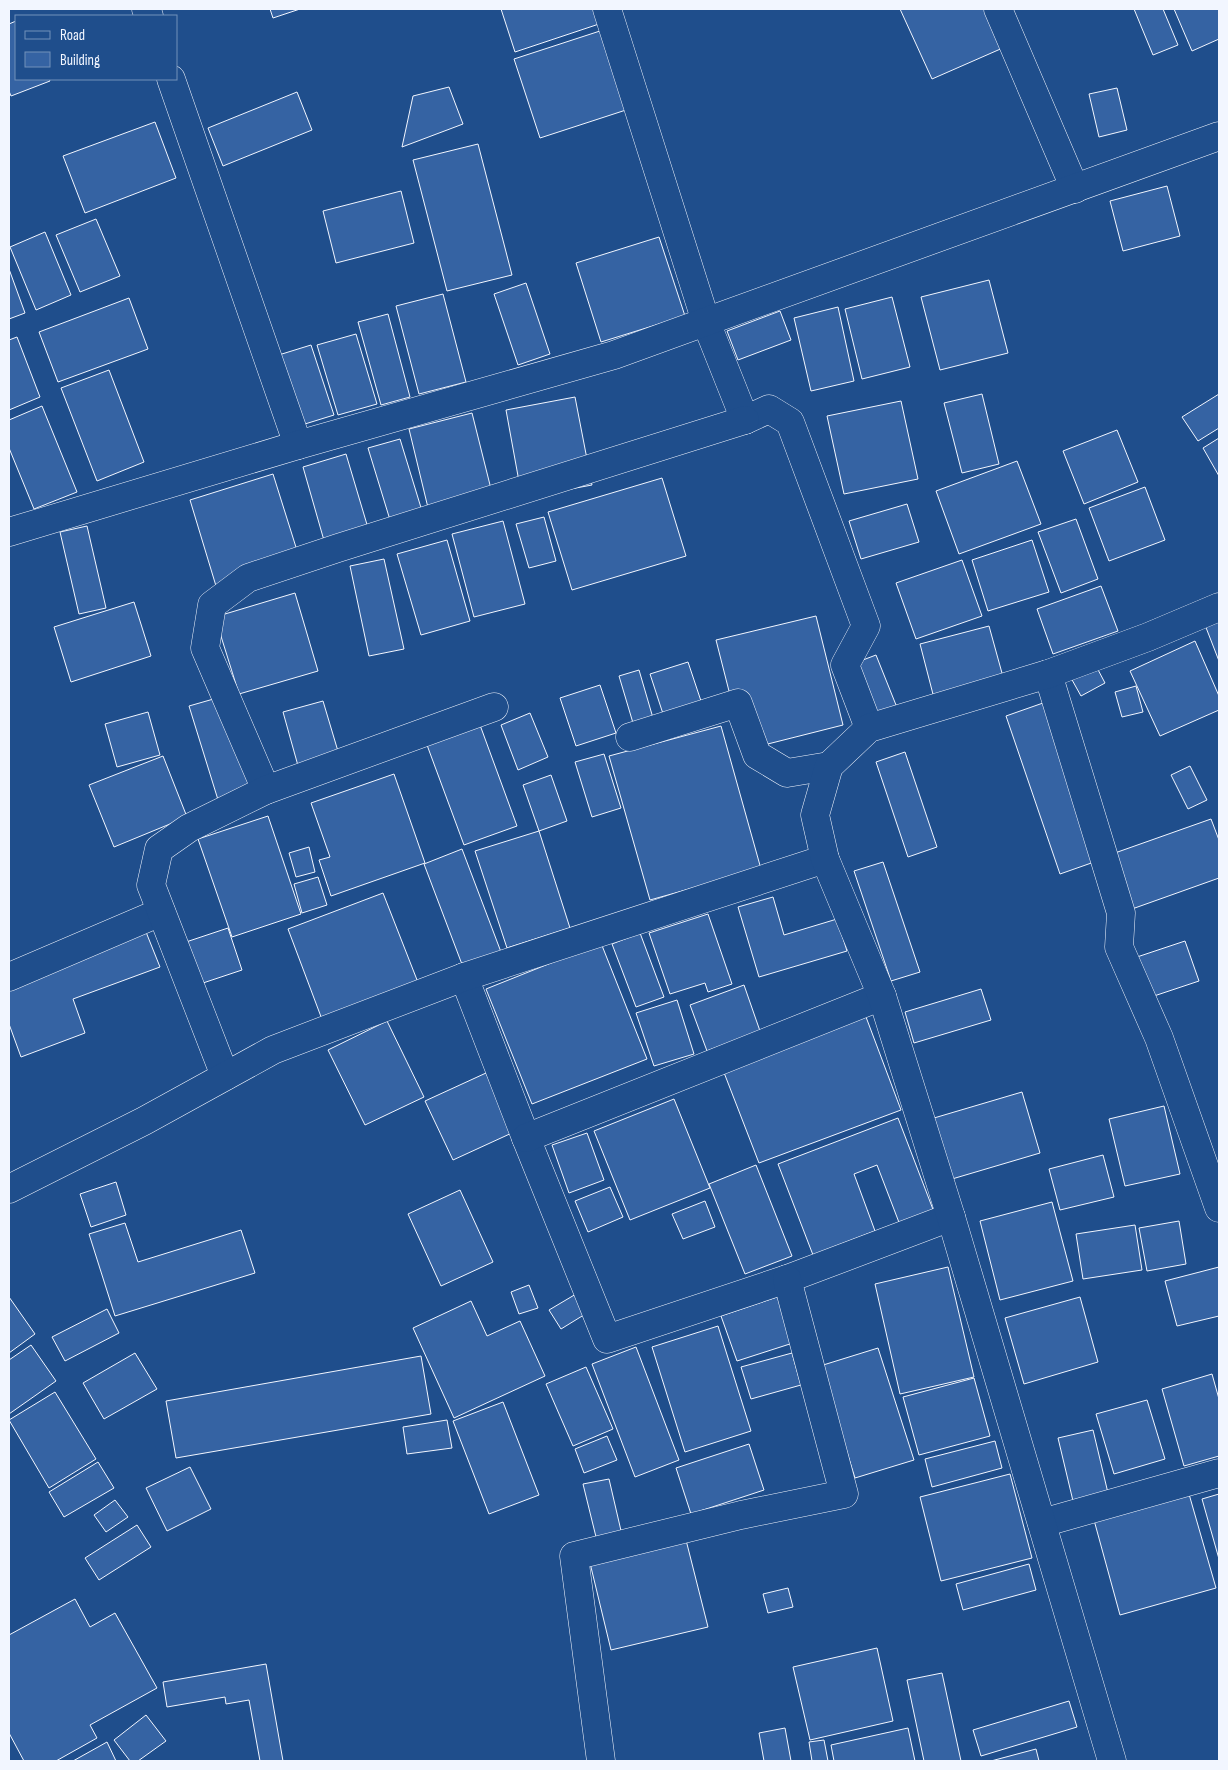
<svg xmlns="http://www.w3.org/2000/svg" width="1228" height="1770" viewBox="0 0 1228 1770" font-family="'Sofia Sans Condensed',sans-serif">
	<rect width="100%" height="100%" fill="#1f4e8c"/>
	<g fill="#3563a3" stroke="#f2f6ff">
		<polygon points="270,9 300,9 273,18"/>
		<polygon points="501,9 594,9 599,24 515,52"/>
		<polygon points="900,9 988,9 1005,47 932,79"/>
		<polygon points="1134,9 1163,9 1178,45 1153,55"/>
		<polygon points="1174,9 1219,9 1219,39 1192,51"/>
		<polygon points="16,21 16,79 49,79 50,81 11,96 9,91 9,24"/>
		<polygon points="603,30 629,109 540,138 514,59"/>
		<polygon points="449,87 463,124 402,147 413,96"/>
		<polygon points="1117,88 1127,130 1099,137 1089,94"/>
		<polygon points="297,92 312,130 223,166 208,128"/>
		<polygon points="155,122 176,178 85,213 63,156"/>
		<polygon points="478,144 512,275 447,291 413,160"/>
		<polygon points="1167,186 1180,236 1123,251 1110,201"/>
		<polygon points="401,191 414,243 336,263 323,211"/>
		<polygon points="96,219 120,276 80,292 56,235"/>
		<polygon points="45,232 71,295 36,310 10,247"/>
		<polygon points="659,237 685,316 601,342 576,263"/>
		<polygon points="9,269 25,313 9,319"/>
		<polygon points="989,280 1008,353 940,370 921,297"/>
		<polygon points="526,283 550,354 518,365 494,294"/>
		<polygon points="443,294 466,382 419,394 396,306"/>
		<polygon points="892,297 910,367 862,379 845,309"/>
		<polygon points="129,298 148,349 58,382 39,332"/>
		<polygon points="838,307 854,381 811,391 794,318"/>
		<polygon points="780,311 791,340 738,360 727,331"/>
		<polygon points="388,314 410,397 381,405 358,322"/>
		<polygon points="356,334 377,404 338,415 317,345"/>
		<polygon points="17,337 40,397 9,410 9,340"/>
		<polygon points="311,345 334,415 292,428 269,358"/>
		<polygon points="109,370 144,462 97,481 61,388"/>
		<polygon points="982,394 999,464 962,473 944,403"/>
		<polygon points="1219,394 1219,428 1198,441 1182,417"/>
		<polygon points="575,397 592,485 522,498 506,410"/>
		<polygon points="901,401 918,479 844,494 827,416"/>
		<polygon points="42,406 77,492 34,509 9,448 9,420"/>
		<polygon points="472,413 494,501 430,516 409,429"/>
		<polygon points="1117,430 1138,482 1084,504 1063,451"/>
		<polygon points="1219,438 1219,476 1203,448"/>
		<polygon points="400,439 426,524 394,533 368,448"/>
		<polygon points="346,454 371,538 327,551 303,467"/>
		<polygon points="1017,461 1041,524 959,554 936,491"/>
		<polygon points="273,474 300,560 216,586 190,500"/>
		<polygon points="662,478 686,556 572,590 548,512"/>
		<polygon points="1145,487 1165,540 1109,561 1089,508"/>
		<polygon points="907,504 919,542 861,559 849,521"/>
		<polygon points="544,517 556,561 529,568 516,524"/>
		<polygon points="1076,519 1098,579 1061,593 1038,532"/>
		<polygon points="503,521 525,604 474,617 452,534"/>
		<polygon points="87,526 106,608 79,614 60,532"/>
		<polygon points="447,540 470,621 421,635 397,554"/>
		<polygon points="1032,540 1049,592 988,611 972,560"/>
		<polygon points="384,559 404,649 369,656 350,566"/>
		<polygon points="962,560 982,616 916,639 896,583"/>
		<polygon points="1101,586 1118,631 1053,654 1037,609"/>
		<polygon points="295,593 318,671 239,694 215,617"/>
		<polygon points="134,602 151,656 71,682 54,627"/>
		<polygon points="816,616 843,725 744,750 716,640"/>
		<polygon points="1219,619 1219,661 1205,625"/>
		<polygon points="989,626 1005,684 935,702 920,644"/>
		<polygon points="1195,641 1219,696 1219,710 1160,736 1130,671"/>
		<polygon points="876,655 898,710 877,718 855,663"/>
		<polygon points="688,662 704,710 666,723 650,674"/>
		<polygon points="1095,664 1105,683 1081,696 1071,678"/>
		<polygon points="639,670 653,718 633,723 619,676"/>
		<polygon points="600,685 616,733 576,746 560,698"/>
		<polygon points="1136,686 1143,712 1122,717 1115,692"/>
		<polygon points="224,696 253,793 219,803 189,706"/>
		<polygon points="323,701 343,768 302,780 283,712"/>
		<polygon points="1043,703 1097,861 1060,874 1006,716"/>
		<polygon points="148,712 160,755 117,767 105,724"/>
		<polygon points="530,713 548,757 518,770 501,725"/>
		<polygon points="480,725 517,826 464,845 427,745"/>
		<polygon points="721,726 761,869 650,900 609,756"/>
		<polygon points="905,752 937,847 908,857 876,762"/>
		<polygon points="604,754 621,808 592,817 575,762"/>
		<polygon points="163,756 187,817 114,847 89,785"/>
		<polygon points="1190,766 1207,800 1188,809 1171,775"/>
		<polygon points="394,774 425,863 331,896 319,860 330,857 311,803"/>
		<polygon points="551,775 567,821 539,831 523,785"/>
		<polygon points="268,816 301,914 232,937 198,839"/>
		<polygon points="1211,819 1219,840 1219,878 1132,909 1112,854"/>
		<polygon points="539,831 570,928 507,948 475,851"/>
		<polygon points="309,847 315,872 296,877 289,853"/>
		<polygon points="462,849 501,952 463,967 424,864"/>
		<polygon points="883,862 920,972 891,981 854,871"/>
		<polygon points="318,877 327,905 302,913 294,884"/>
		<polygon points="383,893 419,985 323,1022 288,929"/>
		<polygon points="773,897 784,935 837,919 847,951 759,977 738,907"/>
		<polygon points="708,914 732,984 708,992 705,983 670,994 649,933"/>
		<polygon points="140,917 160,967 73,999 85,1033 21,1057 9,1024 9,967"/>
		<polygon points="228,928 242,970 194,986 180,944"/>
		<polygon points="640,933 664,997 636,1007 612,944"/>
		<polygon points="1185,941 1199,981 1148,998 1134,958"/>
		<polygon points="601,943 647,1059 532,1104 486,989"/>
		<polygon points="744,985 760,1031 707,1051 690,1005"/>
		<polygon points="981,989 991,1020 914,1043 905,1012"/>
		<polygon points="677,1000 694,1054 654,1066 636,1013"/>
		<polygon points="866,1017 901,1110 759,1163 723,1070"/>
		<polygon points="387,1021 424,1097 365,1125 328,1050"/>
		<polygon points="486,1073 514,1132 453,1160 425,1101"/>
		<polygon points="1022,1092 1040,1153 952,1179 934,1118"/>
		<polygon points="674,1099 710,1188 630,1220 594,1131"/>
		<polygon points="1164,1106 1180,1174 1125,1186 1109,1119"/>
		<polygon points="898,1118 934,1212 900,1225 877,1165 854,1174 875,1231 813,1255 778,1164"/>
		<polygon points="587,1133 604,1180 569,1193 552,1145"/>
		<polygon points="1103,1155 1114,1197 1060,1210 1049,1169"/>
		<polygon points="756,1165 792,1256 745,1274 709,1184"/>
		<polygon points="116,1182 126,1215 91,1227 80,1194"/>
		<polygon points="610,1187 623,1217 588,1232 575,1201"/>
		<polygon points="460,1190 493,1262 441,1286 408,1214"/>
		<polygon points="705,1201 715,1227 683,1239 672,1214"/>
		<polygon points="1052,1202 1073,1281 1000,1300 980,1221"/>
		<polygon points="1179,1221 1186,1264 1147,1271 1139,1228"/>
		<polygon points="125,1223 138,1262 241,1230 255,1273 115,1316 89,1234"/>
		<polygon points="1135,1225 1142,1270 1083,1279 1076,1234"/>
		<polygon points="948,1267 974,1377 900,1394 875,1284"/>
		<polygon points="1219,1267 1219,1316 1177,1326 1165,1281"/>
		<polygon points="529,1285 538,1308 519,1314 511,1292"/>
		<polygon points="576,1294 587,1313 561,1329 549,1310"/>
		<polygon points="780,1296 796,1342 737,1361 721,1316"/>
		<polygon points="9,1297 35,1334 9,1353"/>
		<polygon points="1080,1297 1098,1362 1024,1384 1005,1318"/>
		<polygon points="471,1301 487,1336 520,1321 545,1376 454,1418 413,1328"/>
		<polygon points="107,1309 119,1333 65,1361 52,1337"/>
		<polygon points="718,1326 751,1431 685,1452 652,1347"/>
		<polygon points="31,1345 56,1381 9,1414 9,1360"/>
		<polygon points="636,1347 679,1460 635,1477 592,1364"/>
		<polygon points="878,1348 914,1460 855,1478 820,1366"/>
		<polygon points="135,1353 157,1389 104,1419 83,1383"/>
		<polygon points="792,1353 801,1385 751,1399 741,1367"/>
		<polygon points="421,1356 431,1414 176,1458 166,1401"/>
		<polygon points="586,1367 613,1429 573,1446 546,1384"/>
		<polygon points="1212,1374 1219,1399 1219,1456 1184,1466 1162,1389"/>
		<polygon points="974,1378 990,1436 919,1455 903,1397"/>
		<polygon points="55,1392 96,1459 49,1488 9,1420"/>
		<polygon points="1147,1400 1165,1459 1114,1474 1096,1414"/>
		<polygon points="503,1402 539,1495 489,1514 453,1421"/>
		<polygon points="447,1420 452,1448 407,1454 403,1427"/>
		<polygon points="1093,1430 1108,1493 1073,1501 1058,1438"/>
		<polygon points="607,1436 617,1460 584,1473 575,1449"/>
		<polygon points="995,1441 1002,1468 932,1487 925,1459"/>
		<polygon points="749,1444 764,1490 691,1514 676,1468"/>
		<polygon points="98,1462 114,1488 64,1517 49,1492"/>
		<polygon points="190,1467 211,1509 167,1531 146,1488"/>
		<polygon points="1010,1474 1032,1558 941,1581 920,1497"/>
		<polygon points="609,1479 622,1535 597,1541 583,1484"/>
		<polygon points="1189,1494 1216,1588 1120,1615 1094,1520"/>
		<polygon points="1219,1494 1219,1559 1202,1499"/>
		<polygon points="115,1500 128,1517 106,1532 94,1515"/>
		<polygon points="137,1525 151,1547 99,1580 85,1558"/>
		<polygon points="686,1540 708,1627 611,1650 590,1563"/>
		<polygon points="1029,1564 1036,1590 963,1610 956,1584"/>
		<polygon points="788,1588 793,1607 768,1613 763,1594"/>
		<polygon points="75,1599 90,1627 115,1613 157,1688 90,1725 97,1738 56,1761 24,1761 9,1733 9,1635"/>
		<polygon points="877,1648 893,1721 810,1740 793,1667"/>
		<polygon points="266,1664 283,1761 260,1761 249,1700 226,1704 225,1697 167,1707 163,1682"/>
		<polygon points="942,1673 961,1761 924,1761 907,1680"/>
		<polygon points="1069,1701 1077,1727 981,1756 973,1730"/>
		<polygon points="146,1715 166,1741 138,1761 130,1761 114,1740"/>
		<polygon points="785,1728 791,1761 764,1761 759,1733"/>
		<polygon points="908,1728 915,1761 834,1761 831,1745"/>
		<polygon points="824,1740 828,1761 812,1761 809,1742"/>
		<polygon points="107,1742 116,1761 73,1761"/>
		<polygon points="1036,1749 1039,1761 991,1761"/>
	</g>
	<g fill="none" stroke-linecap="round" stroke-linejoin="round">
		<defs>
			<g id="minor">
				<polyline points="146,9 149,16"/>
				<polyline points="607,9 706,322 745,420 769,409 790,422 866,626 845,665 869,728"/>
				<polyline points="998,9 1075,189"/>
				<polyline points="171,79 298,445"/>
				<polyline points="9,532 298,445 614,355 1219,136"/>
				<polyline points="1048,674 1121,913 1119,947 1159,1038 1219,1208"/>
				<polyline points="630,737 738,703 757,755 787,773 829,766"/>
				<polyline points="266,790 205,648 212,605 248,578 338,548 745,420"/>
				<polyline points="9,977 161,912"/>
				<polyline points="464,977 526,1138 607,1339 787,1279 951,1217"/>
				<polyline points="225,1076 151,885 159,849 189,828 266,790 494,707"/>
				<polyline points="526,1138 882,996"/>
				<polyline points="9,1189 144,1121 273,1050 464,977 825,859"/>
				<polyline points="1042,1523 1219,1473"/>
				<polyline points="601,1761 574,1556 741,1515 844,1494 787,1279"/>
				<polyline points="1112,1761 951,1217 882,996 825,859 815,815 829,766 869,728 1048,674 1148,637 1219,607"/>
			</g>
		</defs>
		<use href="#minor" stroke="#f2f6ff" stroke-width="29"/>
		<use href="#minor" stroke="#1f4e8c" stroke-width="28"/>
	</g>
	<rect width="1228" height="1770" fill="none" stroke="#f2f6ff" stroke-width="20"/>
	<rect x="15" y="15" width="162" height="65" fill="#1f4e8c" stroke="#7391ba"/>
	<rect x="25" y="31" width="25" height="8" fill="#1f4e8c" stroke="#7391ba"/>
	<text x="60" y="40" font-size="15" fill="#f2f6ff">Road</text>
	<rect x="25" y="52" width="25" height="15" fill="#3563a3" stroke="#7391ba"/>
	<text x="60" y="65" font-size="15" fill="#f2f6ff">Building</text>
</svg>
